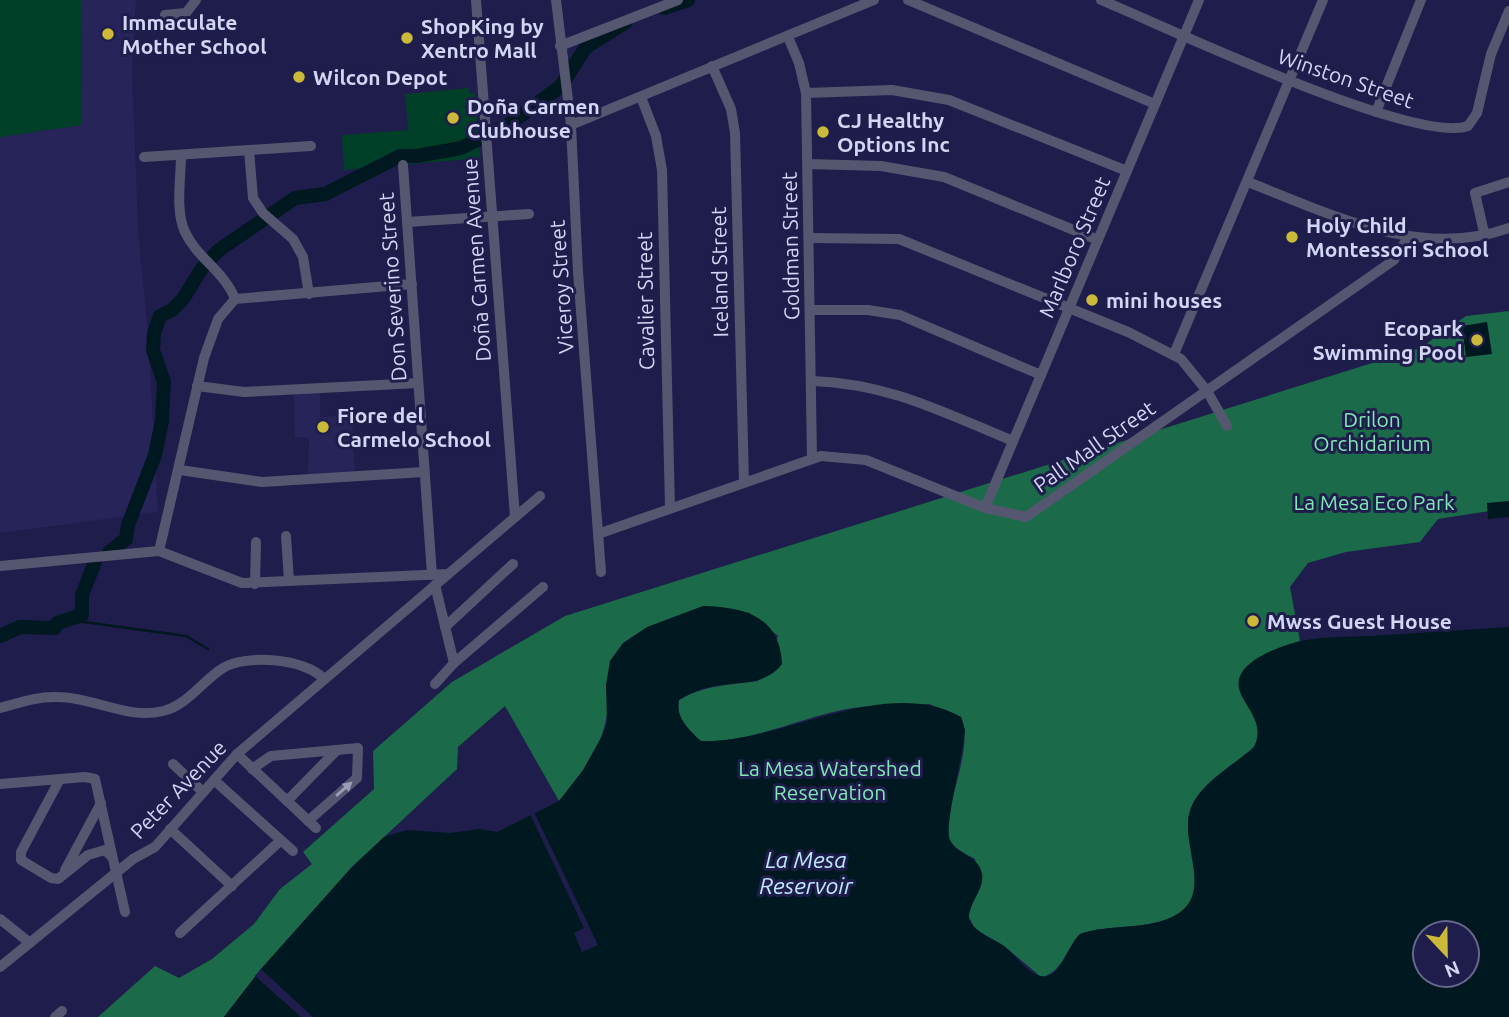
<svg xmlns="http://www.w3.org/2000/svg" width="1509" height="1017" viewBox="0 0 1509 1017" font-family="Ubuntu,sans-serif">
	<rect width="100%" height="100%" fill="#1f1d4b"/>
	<g fill="#262459">
		<polygon points="81,0 136,0 132,67 138,230 148,334 158,512 0,533 0,137 82,125"/>
		<polygon points="320,392 320,417 352,415 355,474 308,474 309,438 295,437 294,393"/>
	</g>
	<g fill="#003f28">
		<polygon points="0,0 81,0 82,125 0,137"/>
		<polygon points="469,88 470,93 475,93 480,158 344,170 342,135 408,130 405,94"/>
	</g>
	<path fill="#1b6a49" d="M 1509,311 L 1509,508 L 1438,519 L 1420,542 L 1346,552 L 1308,563 L 1290,587 L 1300,641 L 1258,658 L 1240,680 C 1240,706 1268,720 1254,747 C 1234,765 1198,784 1190,811 C 1179,845 1220,897 1170,918 C 1142,930 1109,924 1080,934 C 1066,948 1062,974 1041,977 L 1004,946 L 975,929 L 968,915 L 980,886 L 975,859 C 966,854 954,849 949,839 C 939,818 976,748 961,717 L 929,704 C 904,705 878,704 853,708 C 802,716 754,743 701,741 C 689,730 675,717 679,700 C 704,685 730,685 758,681 L 778,636 L 748,612 L 608,704 C 607,738 583,778 559,801 L 505,706 L 458,747 L 457,769 L 352,867 L 261,969 L 224,1017 L 98,1017 L 155,966 L 179,978 L 212,959 L 254,924 L 280,889 L 312,864 L 303,852 L 374,789 L 373,751 L 452,682 L 565,616 L 1420,348 L 1466,316 Z"/>
	<g fill="#001820" fill-rule="evenodd">
		<polygon points="1487,322 1492,354 1466,357 1462,326"/>
		<polygon points="1509,501 1509,517 1488,519 1487,503"/>
		<path d="M 703,606 C 744,607 780,616 782,664 C 765,686 741,681 715,686 C 702,688 690,693 679,700 C 675,717 689,730 701,741 C 781,744 885,674 961,717 L 965,730 L 963,744 C 961,762 944,829 950,840 C 958,856 979,855 982,874 C 985,890 967,903 969,920 C 976,933 992,938 1004,946 C 1015,954 1024,970 1037,975 C 1042,977 1047,977 1052,974 C 1065,965 1069,945 1080,934 C 1109,924 1142,930 1170,918 C 1220,896 1175,841 1192,806 C 1202,782 1235,765 1254,747 C 1270,716 1228,698 1241,674 C 1251,656 1284,645 1301,641 C 1324,636 1348,637 1371,636 C 1417,633 1463,630 1509,627 L 1509,1017 L 224,1017 L 261,969 L 352,867 L 384,837 L 407,830 L 450,833 L 479,829 L 497,832 L 559,801 L 583,770 L 602,736 L 607,723 L 606,685 L 610,661 L 623,643 L 647,627 ZM 1425,933 L 1467,933 L 1467,975 L 1425,975 Z"/>
	</g>
	<g fill="#1f1d4b">
		<polygon points="534,812 598,945 582,952 574,933 584,928 530,814"/>
		<polygon points="261,969 313,1017 301,1017 255,976"/>
	</g>
	<g fill="none" stroke-linecap="round" stroke-linejoin="round">
		<polyline stroke="#001820" stroke-width="2.5" points="74,618 84,622 186,636 208,649"/>
		<g stroke="#001820" stroke-width="14">
			<polyline points="664,8 688,0"/>
			<polyline points="109,552 126,539 128,525 155,455 162,421 164,382 153,350 154,333 160,316 172,310 183,299 202,268 219,250 295,198 325,194 400,156 417,156 461,148 508,125 561,86 586,47 626,22"/>
			<polyline points="0,636 20,627 55,628 57,623 82,615 82,595 95,562"/>
		</g>
		<g stroke="#555770" stroke-width="10">
			<polyline points="476,0 515,517"/>
			<polyline points="556,0 571,125 578,272 601,572"/>
			<polyline points="908,0 1155,104"/>
			<path d="M 1101,0 C 1164,26 1414,145 1468,126 L 1477,113 L 1491,54 L 1509,11"/>
			<polyline points="165,15 186,13 196,0"/>
			<polyline points="788,37 799,63 806,93 812,458"/>
			<polyline points="560,46 678,0"/>
			<polyline points="712,66 731,109 735,133 744,482"/>
			<polyline points="806,93 892,90 949,100 1127,171"/>
			<polyline points="641,97 656,136 662,170 670,508"/>
			<polyline points="1376,112 1421,0"/>
			<polyline points="571,125 874,0"/>
			<polyline points="249,150 253,198 263,213 293,239 303,257 309,294"/>
			<path d="M 181,155 C 181,178 175,211 185,232 C 197,258 225,272 235,299"/>
			<polyline points="144,157 311,146"/>
			<polyline points="808,164 881,166 944,177 1098,240"/>
			<polyline points="403,165 432,575"/>
			<path d="M 1248,182 C 1330,214 1420,260 1509,228"/>
			<polyline points="407,222 529,214"/>
			<polyline points="1485,237 1475,193 1509,182"/>
			<polyline points="810,238 899,239 1128,332 1181,359 1207,391 1227,426"/>
			<polyline points="235,299 412,284"/>
			<polyline points="811,310 868,310 900,315 1041,375"/>
			<polyline points="1174,354 1323,0"/>
			<path d="M 812,381 C 891,384 942,412 1013,441"/>
			<polyline points="197,386 244,392 418,383"/>
			<polyline points="180,470 262,482 424,472"/>
			<polyline points="985,508 1199,0"/>
			<polyline points="598,534 821,456 866,460 985,508 1026,517 1394,260 1408,237"/>
			<polyline points="286,536 289,581"/>
			<polyline points="159,551 204,358 218,319 235,299"/>
			<polyline points="0,566 159,551 242,583 447,574"/>
			<polyline points="255,584 256,542"/>
			<polyline points="435,585 454,663"/>
			<polyline points="445,627 513,564"/>
			<polyline points="435,684 454,663 543,587"/>
			<path d="M 0,708 C 18,703 38,696 58,697 C 93,697 128,720 163,711 C 188,705 202,681 223,668 C 246,654 305,658 324,679"/>
			<polyline points="237,754 316,828"/>
			<polyline points="173,764 203,792"/>
			<polyline points="252,769 271,756 358,748 357,778 308,821"/>
			<polyline points="60,779 21,852 21,860 51,878 58,879 88,855 105,850 112,857"/>
			<polyline points="214,780 293,851"/>
			<polyline points="0,784 85,777 95,779 125,912"/>
			<polyline points="287,801 337,750"/>
			<polyline points="170,829 232,886"/>
			<polyline points="65,870 101,803"/>
			<polyline points="0,919 30,943"/>
			<polyline points="180,933 280,841"/>
			<polyline points="0,967 133,859 155,847 237,754 540,496"/>
			<polyline points="55,1017 62,1011"/>
		</g>
	</g>
	<defs><path id="oneway-solid" d="M-6-.8H1V-3.2L6.5 0L1 3.2V.8H-6Z" transform="scale(1.75)"/></defs>
	<use fill="#9a9cb8" href="#oneway-solid" transform="translate(344 789) rotate(-41)"/>
	<g fill="#cbb939" stroke="#1f1d4b" stroke-width="2.5">
		<circle cx="108" cy="34" r="7"/>
		<circle cx="407" cy="38" r="7"/>
		<circle cx="299" cy="77" r="7"/>
		<circle cx="453" cy="118" r="7"/>
		<circle cx="823" cy="132" r="7"/>
		<circle cx="1292" cy="237" r="7"/>
		<circle cx="1092" cy="300" r="7"/>
		<circle cx="1477" cy="340" r="7"/>
		<circle cx="323" cy="427" r="7"/>
		<circle cx="1253" cy="621" r="7"/>
	</g>
	<g text-anchor="middle" dominant-baseline="central" stroke-width="6" stroke-linejoin="round" paint-order="stroke">
		<g font-size="21" font-weight="bold" fill="#d2d5f3" stroke="#1f1d4b" text-anchor="start">
			<text x="122" y="22">Immaculate<tspan x="122" dy="24">Mother School</tspan></text>
			<text x="421" y="26">ShopKing by<tspan x="421" dy="24">Xentro Mall</tspan></text>
			<text x="313" y="77">Wilcon Depot</text>
			<text x="467" y="106">Doña Carmen<tspan x="467" dy="24">Clubhouse</tspan></text>
			<text x="837" y="120">CJ Healthy<tspan x="837" dy="24">Options Inc</tspan></text>
			<text x="1306" y="225">Holy Child<tspan x="1306" dy="24">Montessori School</tspan></text>
			<text x="1106" y="300">mini houses</text>
			<text x="1463" y="328" text-anchor="end">Ecopark<tspan x="1463" dy="24">Swimming Pool</tspan></text>
			<text x="337" y="415">Fiore del<tspan x="337" dy="24">Carmelo School</tspan></text>
			<text x="1267" y="621">Mwss Guest House</text>
		</g>
		<g font-size="21" fill="#d2d5f3" stroke="#1f1d4b">
			<text transform="translate(1346 78) rotate(19)">Winston Street</text>
			<text transform="translate(790 246) rotate(-91)">Goldman Street</text>
			<text transform="translate(1074 247) rotate(-67)">Marlboro Street</text>
			<text transform="translate(476 260) rotate(-94)">Doña Carmen Avenue</text>
			<text transform="translate(719 272) rotate(-91)">Iceland Street</text>
			<text transform="translate(392 287) rotate(-94)">Don Severino Street</text>
			<text transform="translate(561 287) rotate(-94)">Viceroy Street</text>
			<text transform="translate(645 301) rotate(-91)">Cavalier Street</text>
			<text transform="translate(1094 446) rotate(-35)">Pall Mall Street</text>
			<text transform="translate(178 789) rotate(-46)">Peter Avenue</text>
		</g>
		<g font-size="21" fill="#7fe8b5" stroke="#1f1d4b">
			<text x="1372" y="419">Drilon<tspan x="1372" dy="24">Orchidarium</tspan></text>
			<text x="1374" y="502">La Mesa Eco Park</text>
			<text x="830" y="768">La Mesa Watershed<tspan x="830" dy="24">Reservation</tspan></text>
		</g>
		<g font-size="23" font-style="italic" fill="#bee9f8" stroke="#1f1d4b">
			<text x="806" y="859">La Mesa<tspan x="806" dy="26">Reservoir</tspan></text>
		</g>
	</g>
	<g transform="translate(1446 954) rotate(158)"><circle r="33" fill="#1f1d4b" stroke="#67678e" stroke-width="2"/>
	<path d="M0-5L12 26L0 18L-12 26Z" fill="#cbb939"/>
	<text y="-10" font-size="19" font-weight="bold" text-anchor="middle" fill="#d2d5f3">N</text>
	</g>
</svg>
